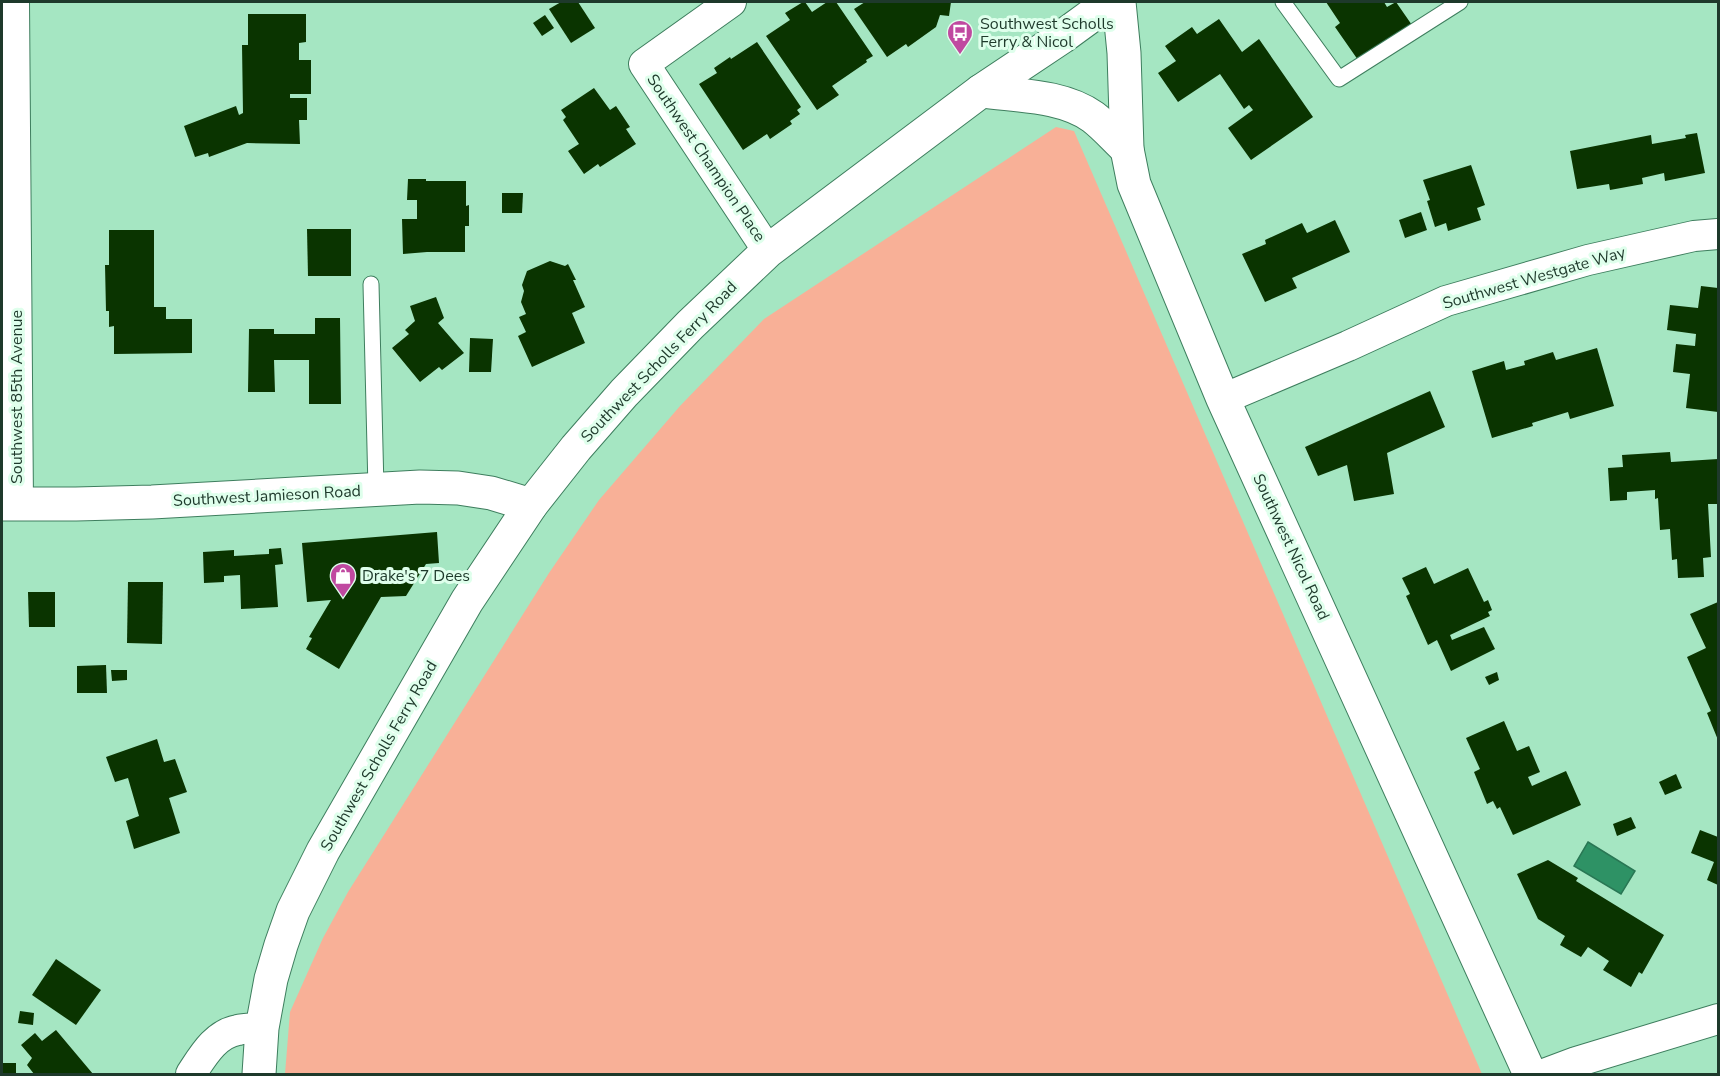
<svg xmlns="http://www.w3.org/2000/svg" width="1720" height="1076" viewBox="0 0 1720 1076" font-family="'Nunito Sans',sans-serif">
	<rect width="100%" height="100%" fill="#a5e6c2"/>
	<polygon fill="#f8b097" points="1056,127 1074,131 1482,1074 285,1074 290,1012 323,938 348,892 549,573 599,500 680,406 764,319"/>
	<polygon fill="#2e9265" stroke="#297754" stroke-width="1.5" points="1588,842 1635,871 1621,894 1574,866"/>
	<g fill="#0a3400">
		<polygon points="561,2 578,2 595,28 571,43 549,9"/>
		<polygon points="803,2 805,2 812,12 827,2 836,2 873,56 866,60 867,62 832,86 839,95 817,110 766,36 790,20 785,13"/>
		<polygon points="865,2 951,2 949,16 940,15 936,27 908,47 906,44 887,57 854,9"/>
		<polygon points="1326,2 1384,2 1387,7 1396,2 1414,28 1358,60 1335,27 1340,23"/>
		<polygon points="248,14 306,14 306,42 299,43 299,60 311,60 311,94 290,94 290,98 307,98 307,120 299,120 300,144 247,143 209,157 208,153 195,157 184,126 236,106 239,115 243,113 242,45 248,45"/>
		<polygon points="545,15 554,28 542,36 533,23"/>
		<polygon points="1219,19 1242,52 1259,39 1313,117 1251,160 1228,128 1253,110 1249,105 1244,109 1220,74 1178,102 1158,73 1176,61 1165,46 1192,27 1197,34"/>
		<polygon points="757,42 801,107 797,110 800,114 790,121 792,124 770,139 767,134 743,150 699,84 717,73 714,68 730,57 731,59"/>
		<polygon points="594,88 610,110 616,106 630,127 626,129 636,144 600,167 598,164 584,174 568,151 579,144 563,120 566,117 561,110"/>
		<polygon points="1697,133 1705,173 1665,181 1664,173 1642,178 1643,184 1610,190 1609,184 1577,189 1570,151 1651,135 1652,144 1686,138 1685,135"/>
		<polygon points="1471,165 1485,205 1477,208 1481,220 1448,231 1446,223 1435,227 1427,201 1430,200 1423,180"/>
		<polygon points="408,179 426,179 426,181 466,181 466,206 469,205 469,226 465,226 465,252 427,252 403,254 402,219 417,219 417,200 407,200"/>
		<polygon points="502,193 523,193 522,213 502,213"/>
		<polygon points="1421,212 1427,230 1405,238 1399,220"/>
		<polygon points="1335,220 1350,252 1292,278 1297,288 1265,302 1242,254 1266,244 1265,240 1302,223 1307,233"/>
		<polygon points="307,229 351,229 351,276 308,276"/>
		<polygon points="109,230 154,230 154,307 166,307 166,319 192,319 192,353 114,354 114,326 109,327 109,311 106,311 105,265 109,265"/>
		<polygon points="550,261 565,266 568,264 576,280 573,280 585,307 572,313 585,343 532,367 518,336 526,332 519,317 526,314 521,302 524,291 522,285 527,271"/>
		<polygon points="1701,286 1718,288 1718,412 1686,408 1690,374 1673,372 1676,344 1695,346 1696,334 1667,330 1670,305 1698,308"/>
		<polygon points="436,297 444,318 438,323 464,353 442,370 439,367 420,382 392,348 409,334 405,330 415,321 410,306"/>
		<polygon points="315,318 340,318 341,404 309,404 309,360 274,360 275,392 248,392 249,329 274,329 274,334 315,334"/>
		<polygon points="470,338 493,339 491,372 469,372"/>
		<polygon points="1597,348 1614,406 1570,419 1568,412 1532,423 1533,426 1492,438 1472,371 1504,361 1506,370 1525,365 1524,361 1553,352 1556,360"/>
		<polygon points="1430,391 1445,427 1387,453 1394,494 1354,501 1347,465 1318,476 1305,447"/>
		<polygon points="1670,452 1671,462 1718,459 1718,504 1708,504 1711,557 1703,558 1704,577 1678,578 1677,559 1672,560 1670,529 1660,530 1658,498 1655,499 1655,490 1627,492 1627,500 1610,501 1608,468 1623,467 1622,455"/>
		<polygon points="437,532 439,563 426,564 406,596 381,597 339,669 306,649 312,638 309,637 331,600 307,602 302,543"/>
		<polygon points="281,548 283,564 275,565 278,607 241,609 240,575 224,576 224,582 204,583 203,552 234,550 234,556 269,554 269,549"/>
		<polygon points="1426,567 1434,584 1468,568 1484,602 1488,600 1492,610 1488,612 1490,616 1450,635 1452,640 1484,627 1495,649 1451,671 1437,640 1428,645 1406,596 1410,594 1402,578"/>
		<polygon points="128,582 163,582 162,644 127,643"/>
		<polygon points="28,592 55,592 55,627 29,627"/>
		<polygon points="1718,602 1718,740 1707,713 1711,711 1687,657 1706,648 1690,614"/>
		<polygon points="106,665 107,693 77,693 77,666"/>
		<polygon points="111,670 127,670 127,680 112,681"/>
		<polygon points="1497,672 1499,680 1489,685 1485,677"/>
		<polygon points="1504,721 1517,751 1529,746 1540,772 1528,777 1532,786 1566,771 1581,805 1513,835 1500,807 1497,809 1493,801 1487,804 1474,772 1480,769 1466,738"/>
		<polygon points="157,739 164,762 175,759 187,792 169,798 180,833 134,849 126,821 139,816 128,778 115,782 106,757"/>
		<polygon points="1676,774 1682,788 1665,795 1659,782"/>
		<polygon points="1631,817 1636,828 1617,836 1613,824"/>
		<polygon points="1700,830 1718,837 1718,885 1707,880 1714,862 1691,853"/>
		<polygon points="1548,860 1578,878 1576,881 1664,935 1642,974 1639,972 1631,987 1603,970 1609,961 1588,947 1581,957 1560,945 1565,936 1538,919 1517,874"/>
		<polygon points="56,959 101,990 76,1025 32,995"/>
		<polygon points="20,1011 34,1013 33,1025 18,1023"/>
		<polygon points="56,1030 93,1074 34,1074 27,1065 32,1058 21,1045 35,1033 42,1041"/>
		<rect x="2" y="1063" width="14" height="11"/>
	</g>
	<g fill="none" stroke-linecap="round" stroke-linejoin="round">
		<defs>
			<g id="lane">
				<polyline points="1283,2 1339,79 1460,2"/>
				<polyline points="371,284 376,489"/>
			</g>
			<g id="street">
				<polyline points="14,2 18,504"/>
				<polyline points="731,2 644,64 768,251"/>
				<polyline points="1223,399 1348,346 1446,301 1588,260 1694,236 1718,234"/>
				<path d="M 191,1074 C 203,1056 215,1034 238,1030 C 245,1028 254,1029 262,1028"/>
				<polyline points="1544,1074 1576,1062 1718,1019"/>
			</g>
			<g id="secondary">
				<polyline points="1119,2 1124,53 1127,149 1134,184 1223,399 1530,1074"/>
				<path d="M 981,91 C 1018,96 1062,95 1093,117 C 1105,126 1116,139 1127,149"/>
				<polyline points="2,504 76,504 152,502 420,487 458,488 491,493 531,505"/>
				<polyline points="259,1074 262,1028 271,979 281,945 293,911 323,851 467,601 531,505 576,448 624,393 690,325 768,251 981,91 1062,37 1110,2"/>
			</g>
		</defs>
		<use href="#lane" stroke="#3e7e5e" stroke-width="17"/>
		<use href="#street" stroke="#3e7e5e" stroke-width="32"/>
		<use href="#secondary" stroke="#3e7e5e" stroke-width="35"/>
		<use href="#lane" stroke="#fff" stroke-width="15"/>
		<use href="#street" stroke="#fff" stroke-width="30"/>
		<use href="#secondary" stroke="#fff" stroke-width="33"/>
	</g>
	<defs>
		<symbol id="bus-pin" viewBox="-11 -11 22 30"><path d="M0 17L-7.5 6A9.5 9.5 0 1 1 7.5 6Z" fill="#c049a0" stroke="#dfffec"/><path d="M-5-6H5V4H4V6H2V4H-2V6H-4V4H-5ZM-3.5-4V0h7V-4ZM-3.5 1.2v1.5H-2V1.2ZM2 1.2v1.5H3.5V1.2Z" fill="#fff"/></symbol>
		<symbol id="shop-pin" viewBox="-11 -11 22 30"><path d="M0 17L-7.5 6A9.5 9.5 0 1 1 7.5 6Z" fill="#c049a0" stroke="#dfffec"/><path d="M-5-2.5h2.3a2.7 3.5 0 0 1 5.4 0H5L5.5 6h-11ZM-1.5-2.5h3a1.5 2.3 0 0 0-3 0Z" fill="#fff"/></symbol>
	</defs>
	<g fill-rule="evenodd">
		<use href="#bus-pin" x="945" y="18" width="30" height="40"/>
		<use href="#shop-pin" x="328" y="561" width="30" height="40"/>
	</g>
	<g text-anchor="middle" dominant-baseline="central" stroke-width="6" stroke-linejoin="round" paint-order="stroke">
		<g font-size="16" fill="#1e392b" stroke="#dfffec" text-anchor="start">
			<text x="980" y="24">Southwest Scholls<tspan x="980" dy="18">Ferry &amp; Nicol</tspan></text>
			<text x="362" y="576">Drake's 7 Dees</text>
		</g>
		<g font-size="16" fill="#1e392b" stroke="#dfffec">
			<text transform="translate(706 158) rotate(56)">Southwest Champion Place</text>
			<text transform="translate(1534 278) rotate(-16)">Southwest Westgate Way</text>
			<text transform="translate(659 362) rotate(-46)">Southwest Scholls Ferry Road</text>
			<text transform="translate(17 397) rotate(-90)">Southwest 85th Avenue</text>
			<text transform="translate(267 496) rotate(-3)">Southwest Jamieson Road</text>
			<text transform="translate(1291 547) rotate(65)">Southwest Nicol Road</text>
			<text transform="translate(379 756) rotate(-60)">Southwest Scholls Ferry Road</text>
		</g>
	</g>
	<rect width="1720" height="1076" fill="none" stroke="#1e392b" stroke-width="6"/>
</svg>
